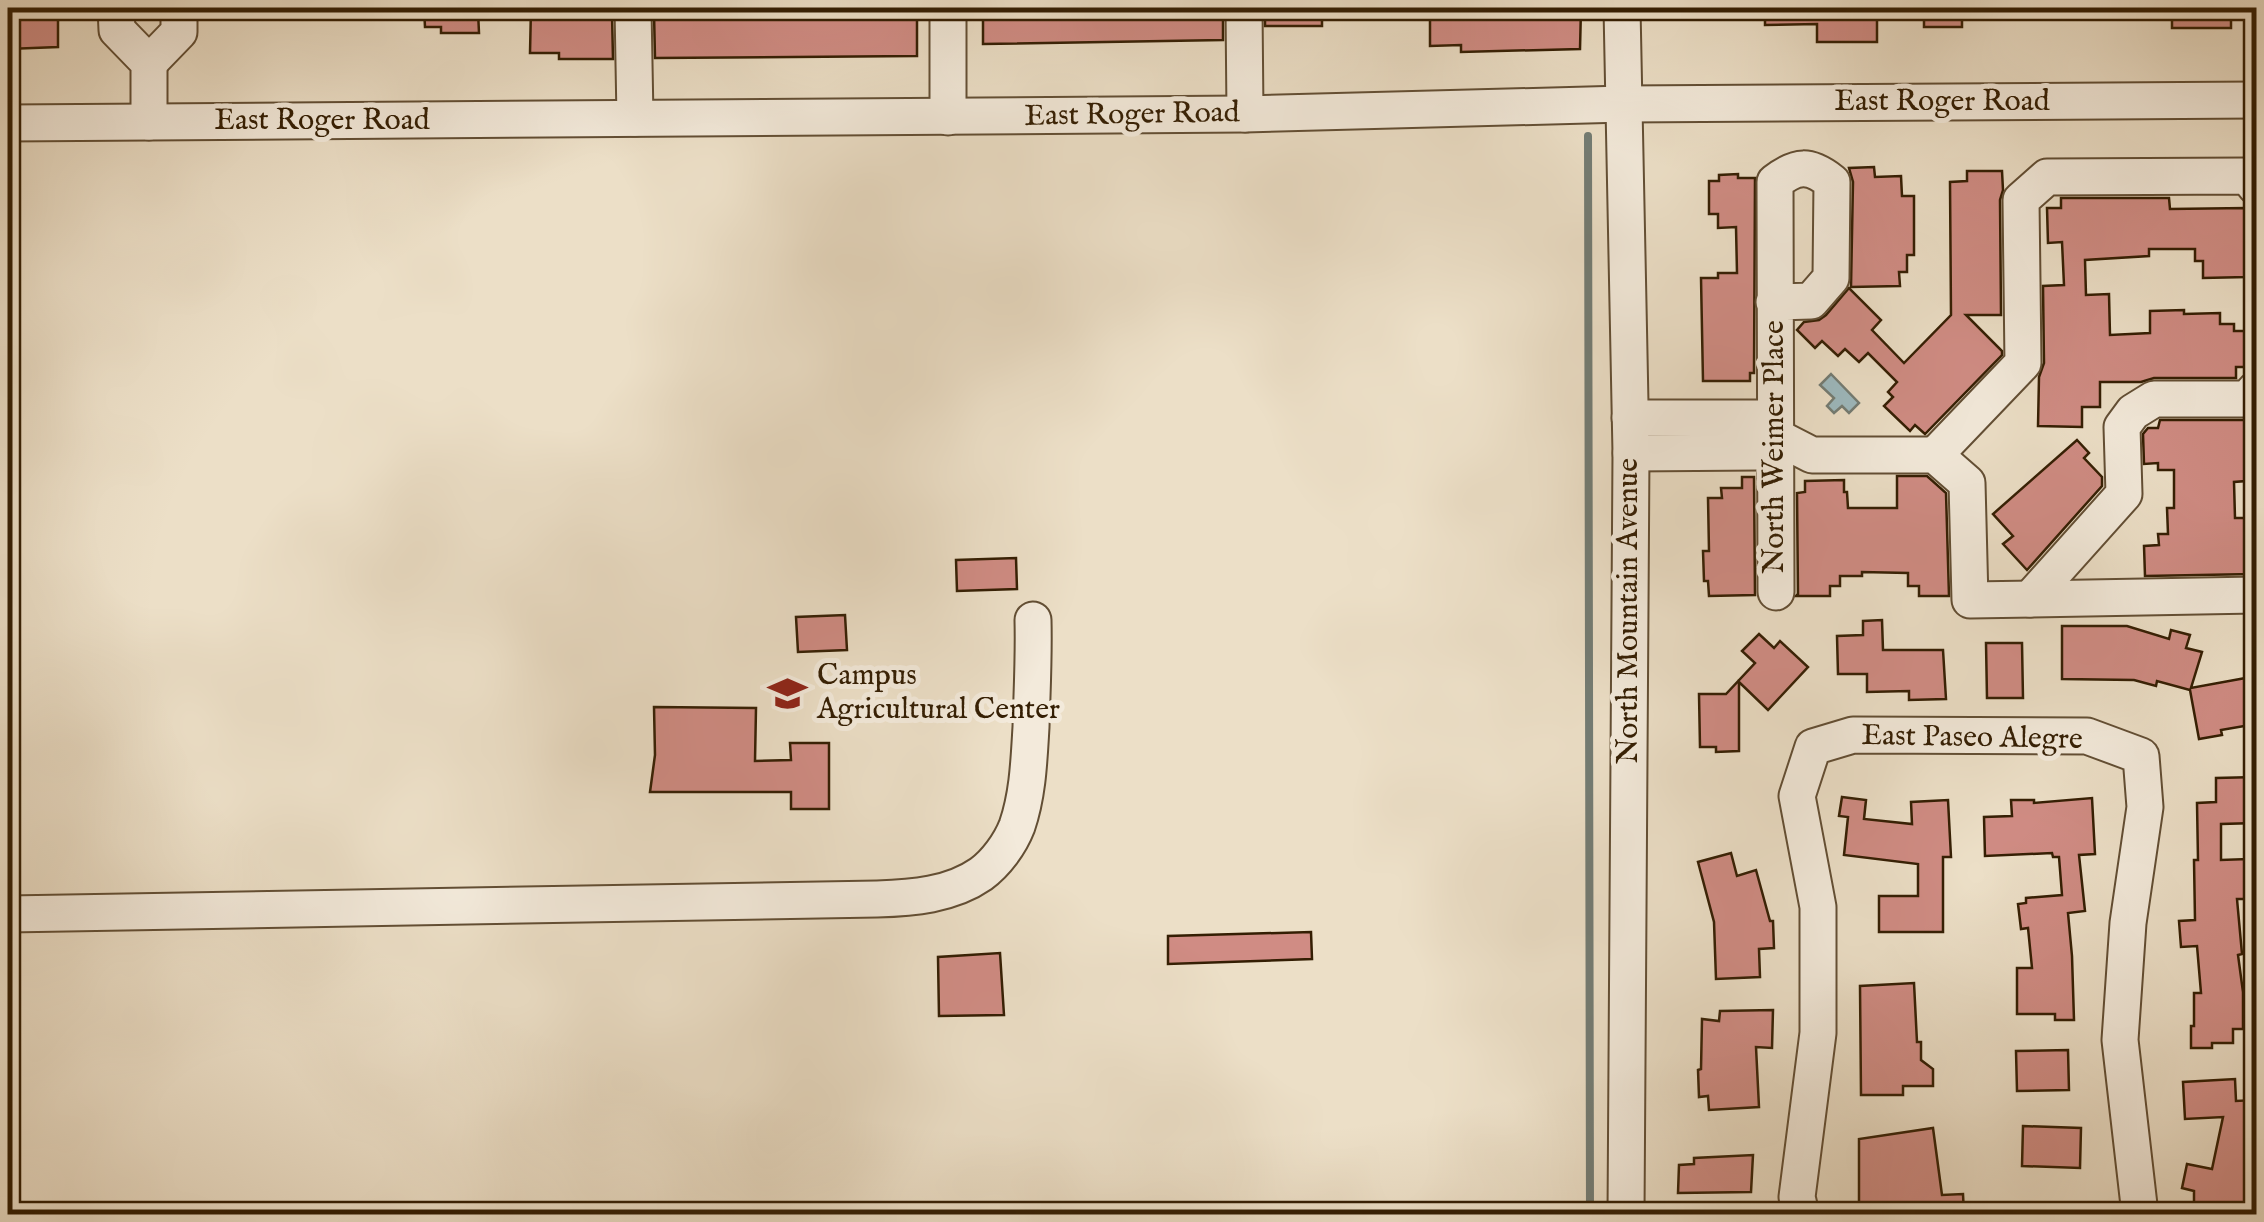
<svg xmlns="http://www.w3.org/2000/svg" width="2264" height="1222" viewBox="0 0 2264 1222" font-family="'IM FELL English',serif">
	<rect width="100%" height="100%" fill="#ecdfc7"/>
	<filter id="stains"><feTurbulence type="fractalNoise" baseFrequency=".002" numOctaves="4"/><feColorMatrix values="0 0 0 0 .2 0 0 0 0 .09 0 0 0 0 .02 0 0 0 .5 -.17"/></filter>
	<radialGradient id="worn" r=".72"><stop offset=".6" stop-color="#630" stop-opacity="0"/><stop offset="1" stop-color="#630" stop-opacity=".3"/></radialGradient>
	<polygon fill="#9dbac0" stroke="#737c74" stroke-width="2.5" points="1831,374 1859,403 1849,413 1842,406 1834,413 1827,406 1834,398 1820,385"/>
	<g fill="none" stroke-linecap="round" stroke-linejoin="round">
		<polyline stroke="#737c74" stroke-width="8" points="1588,136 1590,1214"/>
	</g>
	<g fill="#d08c84" stroke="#341e03" stroke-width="2.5">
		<polygon points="8,8 58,8 58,47 8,49"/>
		<polygon points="424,8 472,8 472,11 478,11 479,33 441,33 441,27 425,27"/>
		<polygon points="531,8 587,8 587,14 612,14 613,59 559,59 559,53 530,53"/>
		<polygon points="679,8 735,8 735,14 917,12 917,56 655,58 654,13 679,13"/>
		<polygon points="983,8 1223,8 1223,40 983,44"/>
		<rect x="1265" y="8" width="57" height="18"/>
		<polygon points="1481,8 1581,8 1580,49 1461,52 1461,45 1430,46 1430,14 1481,13"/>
		<polygon points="1765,8 1877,8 1877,42 1817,42 1817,24 1765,25"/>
		<rect x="1924" y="8" width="38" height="19"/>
		<rect x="2172" y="8" width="59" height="20"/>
		<polygon points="1874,167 1875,177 1901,176 1902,196 1914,196 1914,255 1907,255 1907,272 1899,272 1900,286 1851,287 1853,182 1849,168"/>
		<polygon points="1967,171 2002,171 2003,190 2000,200 2001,315 1966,315 2002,351 2002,355 1925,434 1915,425 1910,431 1884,406 1893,397 1888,392 1897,382 1868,353 1859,362 1845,349 1838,356 1822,341 1815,348 1797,330 1804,322 1819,320 1826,315 1849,288 1881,320 1872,330 1904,363 1951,315 1950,182 1967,181"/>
		<polygon points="1738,174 1738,178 1755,178 1754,373 1750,373 1750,381 1703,381 1701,278 1718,278 1718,273 1737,273 1736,227 1718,228 1718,214 1709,214 1709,181 1719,181 1719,175"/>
		<polygon points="2061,198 2169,198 2170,209 2246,208 2247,277 2203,278 2203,261 2195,261 2195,249 2149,249 2149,256 2085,260 2086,295 2109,294 2110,335 2150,333 2150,311 2184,310 2184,314 2220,313 2220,324 2234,324 2234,331 2247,331 2247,367 2236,367 2236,378 2154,378 2141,382 2100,382 2100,407 2082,407 2082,427 2038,426 2039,377 2044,363 2043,286 2064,285 2062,242 2048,243 2047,208 2061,208"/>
		<polygon points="2256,418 2255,462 2245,462 2246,481 2234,482 2235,518 2256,518 2256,562 2253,562 2253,574 2145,576 2144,546 2159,545 2158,534 2168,534 2167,508 2174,508 2174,470 2158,470 2158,463 2144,464 2143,434 2148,428 2158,428 2160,420 2247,420"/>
		<polygon points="2077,440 2089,453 2084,458 2102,477 2102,486 2027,570 2003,544 2013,536 1993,514"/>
		<polygon points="1897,476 1927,476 1946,493 1949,596 1919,596 1919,586 1908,586 1908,573 1862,572 1862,576 1840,576 1840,586 1830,586 1830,596 1796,596 1798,594 1797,493 1805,492 1805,481 1844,480 1844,492 1847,492 1848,508 1897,508"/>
		<polygon points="1742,477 1754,477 1755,595 1709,596 1708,581 1704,581 1703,551 1709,551 1708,498 1722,498 1721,488 1742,488"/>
		<polygon points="1016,558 1017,589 957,591 956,560"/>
		<polygon points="845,615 847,650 798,652 796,617"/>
		<polygon points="1882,620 1883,650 1943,650 1946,699 1909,700 1909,691 1867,692 1867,674 1838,674 1837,636 1863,635 1863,621"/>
		<polygon points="2062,626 2127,626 2169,639 2171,630 2190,635 2186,648 2202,652 2191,688 2251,677 2254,697 2251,698 2256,724 2221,730 2222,735 2199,739 2190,690 2157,681 2156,686 2134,680 2062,679"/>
		<polygon points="1759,634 1774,648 1780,641 1808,667 1768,710 1739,682 1739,751 1716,752 1716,747 1700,747 1699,694 1726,694 1755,663 1742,651"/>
		<polygon points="1986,643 2022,643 2023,698 1987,698"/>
		<polygon points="654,707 756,708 755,761 791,760 790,743 829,743 829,809 791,809 791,792 650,792 655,755"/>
		<polygon points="2256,777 2256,823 2221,824 2221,860 2248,859 2248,899 2237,899 2242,954 2238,955 2243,992 2243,1029 2233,1029 2233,1043 2212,1043 2212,1048 2191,1048 2191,1026 2194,1026 2194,993 2201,993 2197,946 2181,947 2179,921 2195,920 2194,860 2198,860 2197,803 2216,802 2216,778"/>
		<polygon points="1842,797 1866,800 1864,819 1912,824 1911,802 1948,800 1951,857 1943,857 1943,932 1879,932 1879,896 1918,896 1918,864 1844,855 1848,817 1839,816"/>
		<polygon points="2092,798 2095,854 2079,855 2085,911 2068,913 2072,956 2074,1020 2055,1020 2055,1014 2017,1014 2017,968 2032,968 2028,928 2021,929 2018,904 2026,903 2026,898 2062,895 2059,857 2053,857 2052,853 1985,856 1984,817 2012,816 2011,800 2034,800 2034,803"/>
		<polygon points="1731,853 1737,876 1756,870 1770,921 1773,921 1774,948 1759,949 1760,977 1716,979 1714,922 1698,862"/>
		<polygon points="1311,932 1312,959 1168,964 1168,936"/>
		<polygon points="1000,953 1004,1015 939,1016 938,957"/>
		<polygon points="1914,983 1917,1042 1921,1042 1921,1060 1933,1069 1933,1086 1903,1086 1903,1095 1861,1095 1860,986"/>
		<polygon points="1773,1010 1772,1048 1756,1047 1759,1107 1709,1110 1708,1096 1699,1097 1698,1070 1701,1069 1702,1019 1719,1021 1720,1011"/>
		<polygon points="2068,1050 2069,1090 2017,1091 2016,1051"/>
		<polygon points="2235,1079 2236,1101 2255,1100 2256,1157 2253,1176 2256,1176 2256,1180 2250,1214 2194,1214 2194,1191 2182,1188 2187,1164 2212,1169 2223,1117 2185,1119 2183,1082"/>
		<polygon points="2023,1126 2081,1128 2080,1168 2022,1166"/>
		<polygon points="1933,1128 1942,1195 1963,1194 1964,1214 1859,1214 1859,1139"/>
		<polygon points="1753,1155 1751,1192 1678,1193 1679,1165 1694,1164 1694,1158"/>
	</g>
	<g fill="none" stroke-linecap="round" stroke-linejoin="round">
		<defs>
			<g id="minor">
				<polyline points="116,8 117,30 149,63 149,122"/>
				<polyline points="633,8 635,118"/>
				<polyline points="948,8 948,117"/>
				<polyline points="1244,8 1245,114"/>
				<polyline points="1622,8 1631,453 1626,1214"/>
				<polyline points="149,63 179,32 179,8"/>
				<polyline points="8,123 1245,114 1624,104 2256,100"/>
				<path d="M 1774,302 L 1811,301 L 1831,278 L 1832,182 C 1809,164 1797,165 1775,182 L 1776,592"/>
				<polyline points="1630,418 1762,418 1775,436 1812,455 1935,455 1967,483 1970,600 2256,595"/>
				<polyline points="1631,453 1759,452 1775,436"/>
				<polyline points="1935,455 2023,363 2021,200 2047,177 2247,176 2256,187"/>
				<polyline points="2030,599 2124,494 2122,427 2133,412 2154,399 2247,399 2256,389"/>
				<path d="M 8,914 L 877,899 C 912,898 951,895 981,874 C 996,863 1010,844 1017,826 C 1028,794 1029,760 1031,727 C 1032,691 1034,656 1033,620"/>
				<polyline points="1801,1214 1797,1197 1818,1033 1818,907 1797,796 1813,747 1853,735 2087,736 2141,756 2145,807 2128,923 2120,1040 2140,1214"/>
			</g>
		</defs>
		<use href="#minor" stroke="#624e34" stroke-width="39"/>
		<use href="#minor" stroke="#f3eadb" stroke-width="35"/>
	</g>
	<defs>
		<symbol id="university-bare" viewBox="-9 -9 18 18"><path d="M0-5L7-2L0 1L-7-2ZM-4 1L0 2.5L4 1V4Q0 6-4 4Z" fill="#8f2418" stroke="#f3eadb" stroke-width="2.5" paint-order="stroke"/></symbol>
	</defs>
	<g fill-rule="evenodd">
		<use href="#university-bare" x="760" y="666" width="55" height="55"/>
	</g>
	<g text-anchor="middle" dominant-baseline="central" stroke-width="10" stroke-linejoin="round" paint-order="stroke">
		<g font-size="30" fill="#341e03" stroke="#f3eadb">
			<text x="1942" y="102">East Roger Road</text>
			<text transform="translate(1132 115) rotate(-1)">East Roger Road</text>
			<text x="322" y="121">East Roger Road</text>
			<text transform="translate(1775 447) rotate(-90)">North Weimer Place</text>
			<text transform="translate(1629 611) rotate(-90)">North Mountain Avenue</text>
			<text transform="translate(1972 738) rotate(1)">East Paseo Alegre</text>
		</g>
		<g font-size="30" fill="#341e03" stroke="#f3eadb" text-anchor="start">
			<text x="817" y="676">Campus<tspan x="817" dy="34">Agricultural Center</tspan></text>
		</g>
	</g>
	<rect width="2264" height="1222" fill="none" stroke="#ecdfc7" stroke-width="40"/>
	<rect x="10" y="10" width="2244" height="1202" fill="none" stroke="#341e03" stroke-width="5"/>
	<rect x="20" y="20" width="2224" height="1182" fill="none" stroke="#341e03" stroke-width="2.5"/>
	<rect width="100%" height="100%" filter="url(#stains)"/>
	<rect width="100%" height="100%" fill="url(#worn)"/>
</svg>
